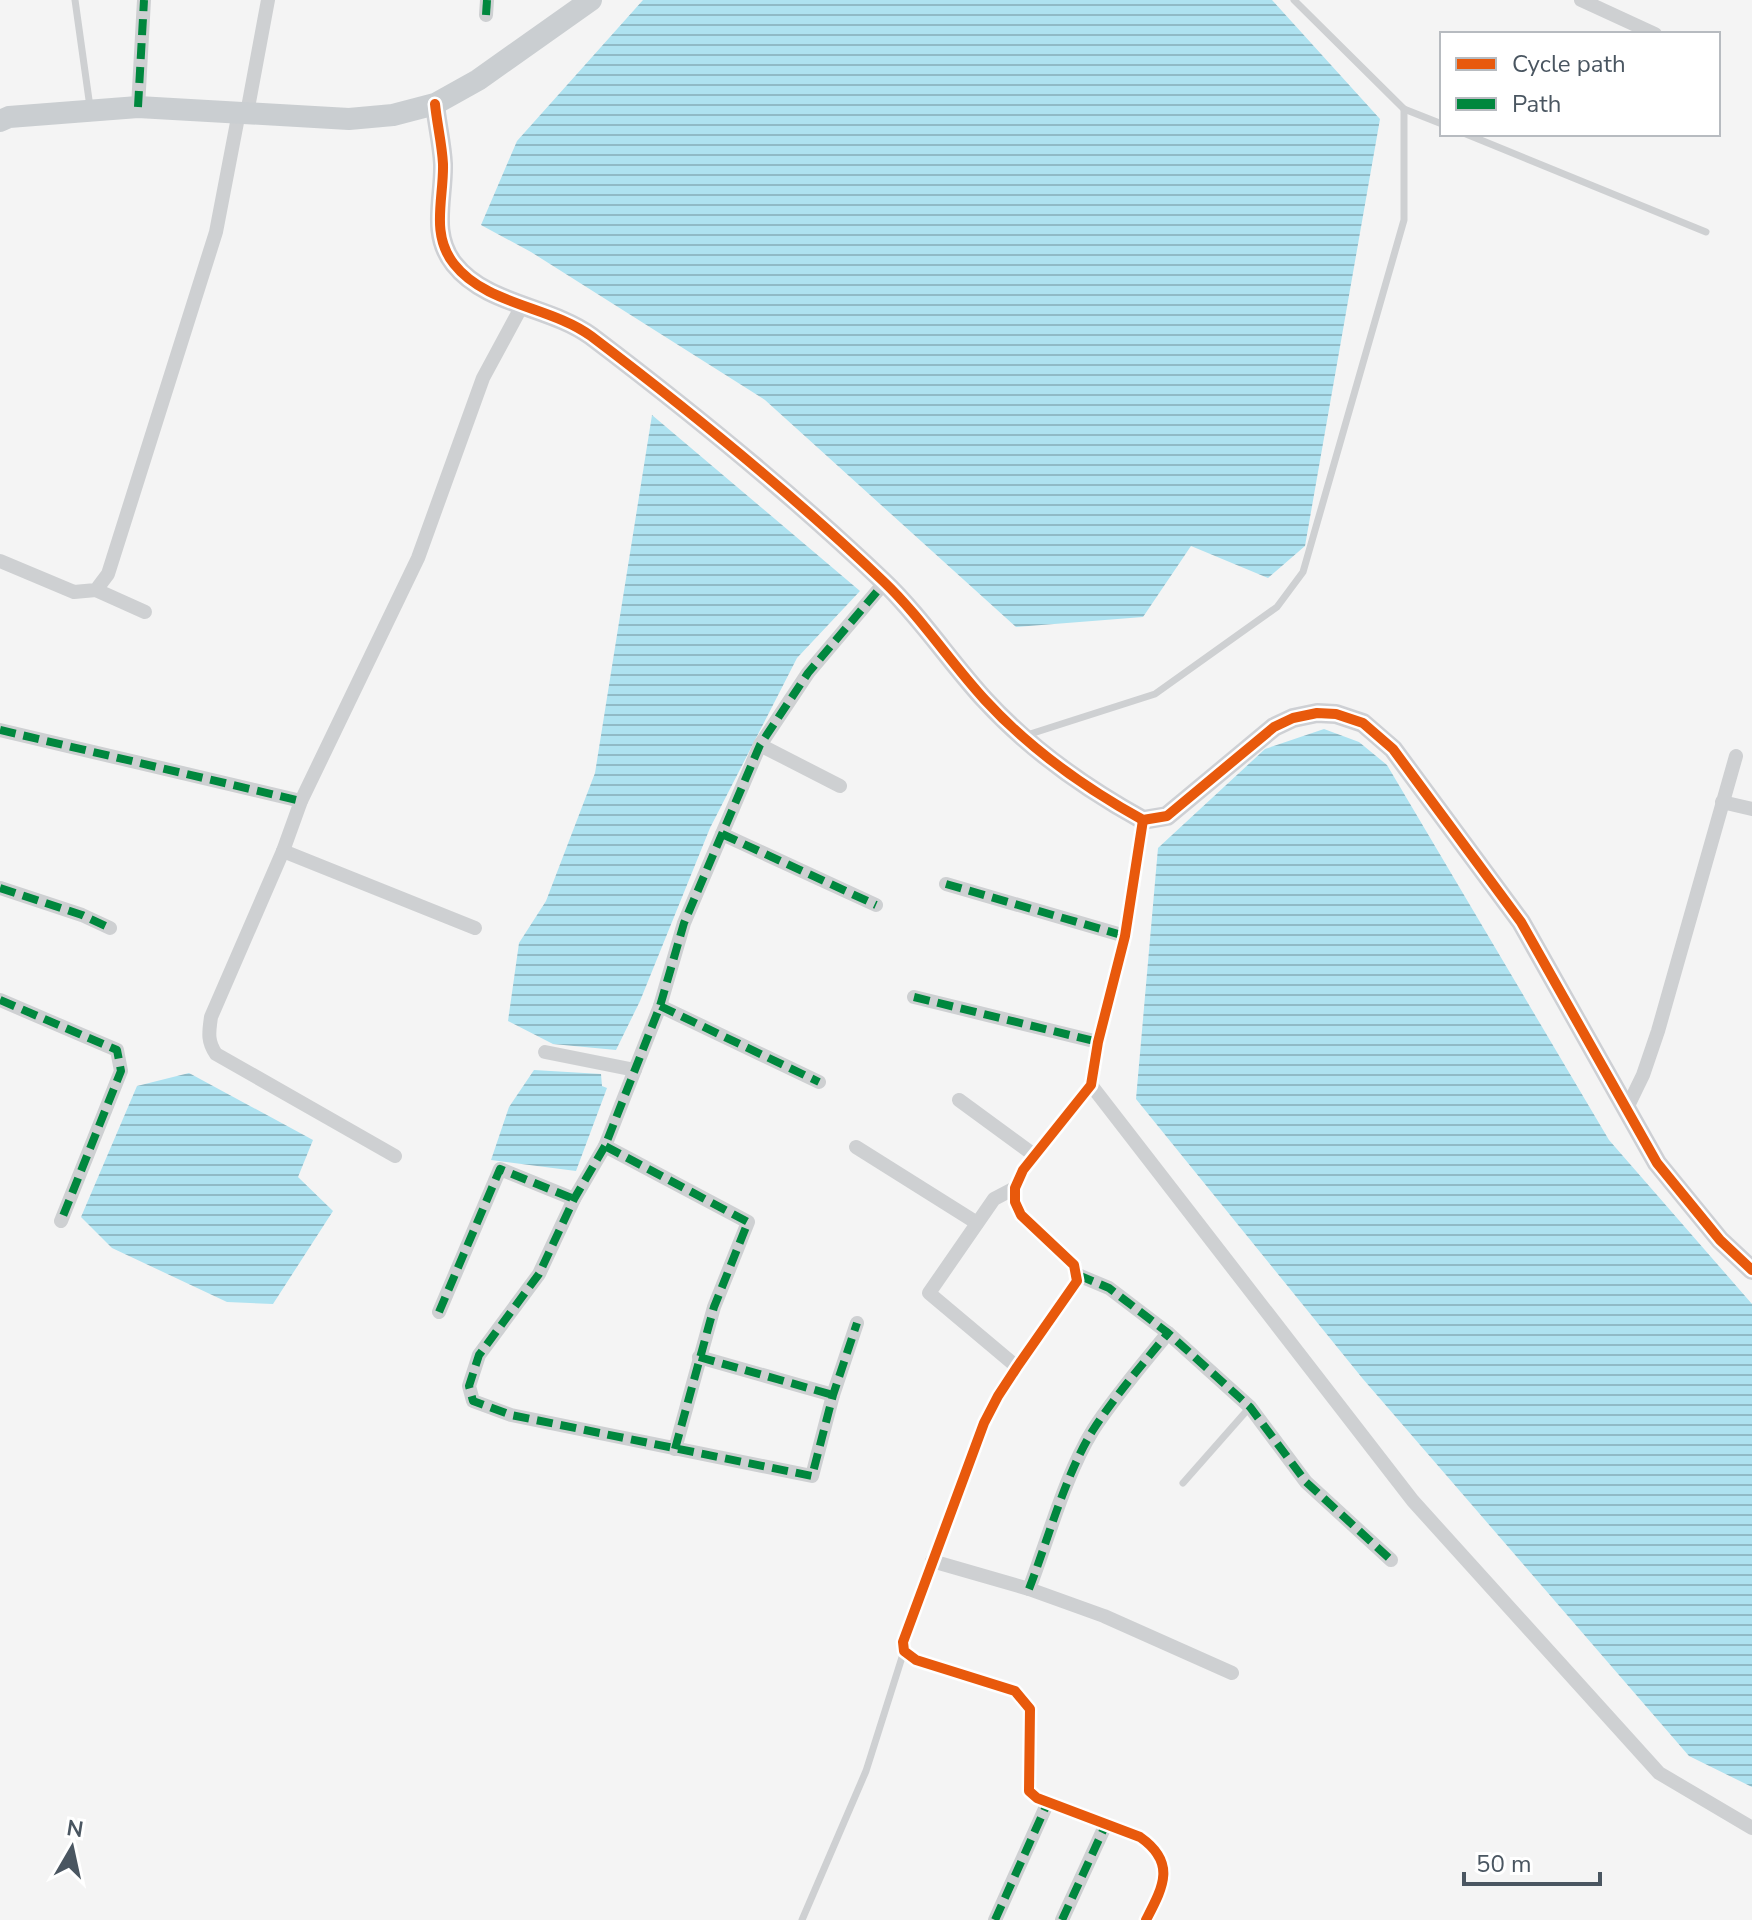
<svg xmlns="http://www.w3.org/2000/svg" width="1752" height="1920" viewBox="0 0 1752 1920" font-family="'Nunito Sans',sans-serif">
	<defs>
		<pattern id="water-rules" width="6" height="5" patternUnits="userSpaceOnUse" patternTransform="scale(2)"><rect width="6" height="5" fill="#aee2f0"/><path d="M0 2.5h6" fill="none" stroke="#90bac6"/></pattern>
	</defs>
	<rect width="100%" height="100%" fill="#f4f4f4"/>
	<g fill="url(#water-rules)">
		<polygon points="643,0 1272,0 1380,119 1305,546 1268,578 1191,546 1143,617 1016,627 765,400 531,252 481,225 517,141"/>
		<polygon points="652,415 860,591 797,658 710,828 640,1001 616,1050 553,1044 508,1021 519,943 546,901 595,773"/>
		<polygon points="1324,729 1359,742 1387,765 1609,1140 1752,1304 1752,1787 1689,1756 1363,1379 1136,1099 1158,848 1265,749"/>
		<polygon points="534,1070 601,1074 602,1086 607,1088 576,1171 491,1160 509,1107"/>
		<polygon points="189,1073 313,1140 298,1177 333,1211 273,1304 227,1302 112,1248 81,1217 137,1086"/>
	</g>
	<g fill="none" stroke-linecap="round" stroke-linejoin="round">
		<g stroke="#ced0d2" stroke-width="7">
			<polyline points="75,0 90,107"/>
			<polyline points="1294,0 1404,109 1442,124"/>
			<polyline points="1466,134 1706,232"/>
			<polyline points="1027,735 1155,694 1277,607 1303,572 1404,220 1404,109"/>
			<polyline points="1183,1483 1250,1407"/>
			<polyline points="802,1920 866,1771 904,1651"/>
		</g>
		<g stroke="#ced0d2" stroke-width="14">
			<polyline points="1581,0 1655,34"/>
			<polyline points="486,15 487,0"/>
			<polyline points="138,107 144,0"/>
			<polyline points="247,113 268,0"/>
			<polyline points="0,561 74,592 96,590 108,574 216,232 239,112"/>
			<polyline points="96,590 145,612"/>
			<polyline points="0,730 301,801"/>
			<polyline points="760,745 840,786"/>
			<polyline points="1722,802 1752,809"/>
			<path d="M 1143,820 L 1125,936 L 1098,1042 L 1091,1085 L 1023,1170 L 1015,1188 L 1015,1202 L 1021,1215 L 1074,1265 L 1077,1281 L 1017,1367 L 998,1396 L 984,1423 L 903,1642 L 904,1651 L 916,1660 L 1015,1691 L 1030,1709 L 1029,1791 L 1037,1798 L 1140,1837 C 1177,1863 1163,1887 1146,1920"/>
			<polyline points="722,834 876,905"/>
			<polyline points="283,851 475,928"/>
			<polyline points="946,884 1125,936"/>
			<polyline points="0,888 82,915 110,928"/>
			<polyline points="914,997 1098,1042"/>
			<polyline points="0,1000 117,1050 121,1071 61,1221"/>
			<polyline points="660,1006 819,1082"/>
			<polyline points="545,1052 635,1070"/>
			<polyline points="1091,1085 1413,1501 1659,1773 1752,1828"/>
			<polyline points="959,1100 1034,1155"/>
			<polyline points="1626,1110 1643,1075 1658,1031 1736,756"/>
			<polyline points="605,1146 574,1199 539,1274 479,1355 469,1386 473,1401 511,1415 812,1476 833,1395 857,1323"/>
			<polyline points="856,1147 977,1223"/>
			<path d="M 395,1156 L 216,1054 C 207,1041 209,1032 211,1017 L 283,851 L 301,801 L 418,558 L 483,378 L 523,304"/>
			<polyline points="1015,1188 994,1199 929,1293 1017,1367"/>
			<polyline points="1078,1275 1109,1288 1168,1333 1250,1407 1306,1482 1391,1560"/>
			<polyline points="439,1312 500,1169 574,1199"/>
			<polyline points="699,1357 833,1395"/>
			<polyline points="675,1449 714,1307 748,1222 605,1146 660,1006 684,923 760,745 808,673 885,582"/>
			<polyline points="932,1561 1029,1589 1104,1616 1232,1673"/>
			<path d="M 1029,1589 C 1048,1540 1065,1475 1093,1430 C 1115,1396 1142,1365 1168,1333"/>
			<polyline points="995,1920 1048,1802"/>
			<polyline points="1062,1920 1106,1824"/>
		</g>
		<path stroke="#ced0d4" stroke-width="20" d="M 435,104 C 437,124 442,144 443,164 C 444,198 430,234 454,264 C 486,305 550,306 591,336 C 690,411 793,495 883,581 C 920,616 950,662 985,700 C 1030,749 1085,788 1143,820 L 1167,816 L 1274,727 L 1293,718 L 1317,713 L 1336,714 L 1363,723 L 1393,749 L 1521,922 L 1657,1163 L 1720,1240 L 1752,1270"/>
		<polyline stroke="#caced1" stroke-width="22" points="0,121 9,117 138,107 349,119 393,115 435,104 478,80 591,0"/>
		<g stroke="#00873e" stroke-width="8" stroke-dasharray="16 8" stroke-linecap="butt">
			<polyline points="486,15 487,0"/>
			<polyline points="138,107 144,0"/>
			<polyline points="0,730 301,801"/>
			<polyline points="722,834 876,905"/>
			<polyline points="946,884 1125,936"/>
			<polyline points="0,888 82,915 110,928"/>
			<polyline points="914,997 1098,1042"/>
			<polyline points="0,1000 117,1050 121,1071 61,1221"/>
			<polyline points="660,1006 819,1082"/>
			<polyline points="605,1146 574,1199 539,1274 479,1355 469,1386 473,1401 511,1415 812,1476 833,1395 857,1323"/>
			<polyline points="1078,1275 1109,1288 1168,1333 1250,1407 1306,1482 1391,1560"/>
			<polyline points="439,1312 500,1169 574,1199"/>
			<polyline points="699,1357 833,1395"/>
			<polyline points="675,1449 714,1307 748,1222 605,1146 660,1006 684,923 760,745 808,673 885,582"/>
			<path d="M 1029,1589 C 1048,1540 1065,1475 1093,1430 C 1115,1396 1142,1365 1168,1333"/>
			<polyline points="995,1920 1048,1802"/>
			<polyline points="1062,1920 1106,1824"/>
		</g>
		<defs>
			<g id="cycleway">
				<path d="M 435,104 C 437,124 442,144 443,164 C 444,198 430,234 454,264 C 486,305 550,306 591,336 C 690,411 793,495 883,581 C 920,616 950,662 985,700 C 1030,749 1085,788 1143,820 L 1167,816 L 1274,727 L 1293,718 L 1317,713 L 1336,714 L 1363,723 L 1393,749 L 1521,922 L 1657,1163 L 1720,1240 L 1752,1270"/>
				<path d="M 1143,820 L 1125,936 L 1098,1042 L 1091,1085 L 1023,1170 L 1015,1188 L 1015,1202 L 1021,1215 L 1074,1265 L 1077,1281 L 1017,1367 L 998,1396 L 984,1423 L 903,1642 L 904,1651 L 916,1660 L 1015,1691 L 1030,1709 L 1029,1791 L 1037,1798 L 1140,1837 C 1177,1863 1163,1887 1146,1920"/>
			</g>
		</defs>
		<use href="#cycleway" stroke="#fff" stroke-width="15"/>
		<use href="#cycleway" stroke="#e8590c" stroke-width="10"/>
	</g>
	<rect x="1440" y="32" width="280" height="104" fill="#ffffff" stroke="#b7bbc0" stroke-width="2"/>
	<rect x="1456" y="58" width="40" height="12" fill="#e8590c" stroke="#b7bbc0" stroke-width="2"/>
	<text x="1512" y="72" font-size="24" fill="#4a5661">Cycle path</text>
	<rect x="1456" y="98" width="40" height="12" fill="#00873e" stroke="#b7bbc0" stroke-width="2"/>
	<text x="1512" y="112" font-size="24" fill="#4a5661">Path</text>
	<g transform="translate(72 1848) rotate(9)" stroke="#ffffff" stroke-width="6" paint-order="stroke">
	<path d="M0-6L14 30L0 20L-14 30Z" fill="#4a5661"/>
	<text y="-12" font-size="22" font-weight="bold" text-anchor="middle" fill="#4a5661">N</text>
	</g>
	<path d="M1464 1872v12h136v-12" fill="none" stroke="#4a5661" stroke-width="4"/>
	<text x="1476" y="1872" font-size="24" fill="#4a5661" stroke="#ffffff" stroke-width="6" paint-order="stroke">50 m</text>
</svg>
